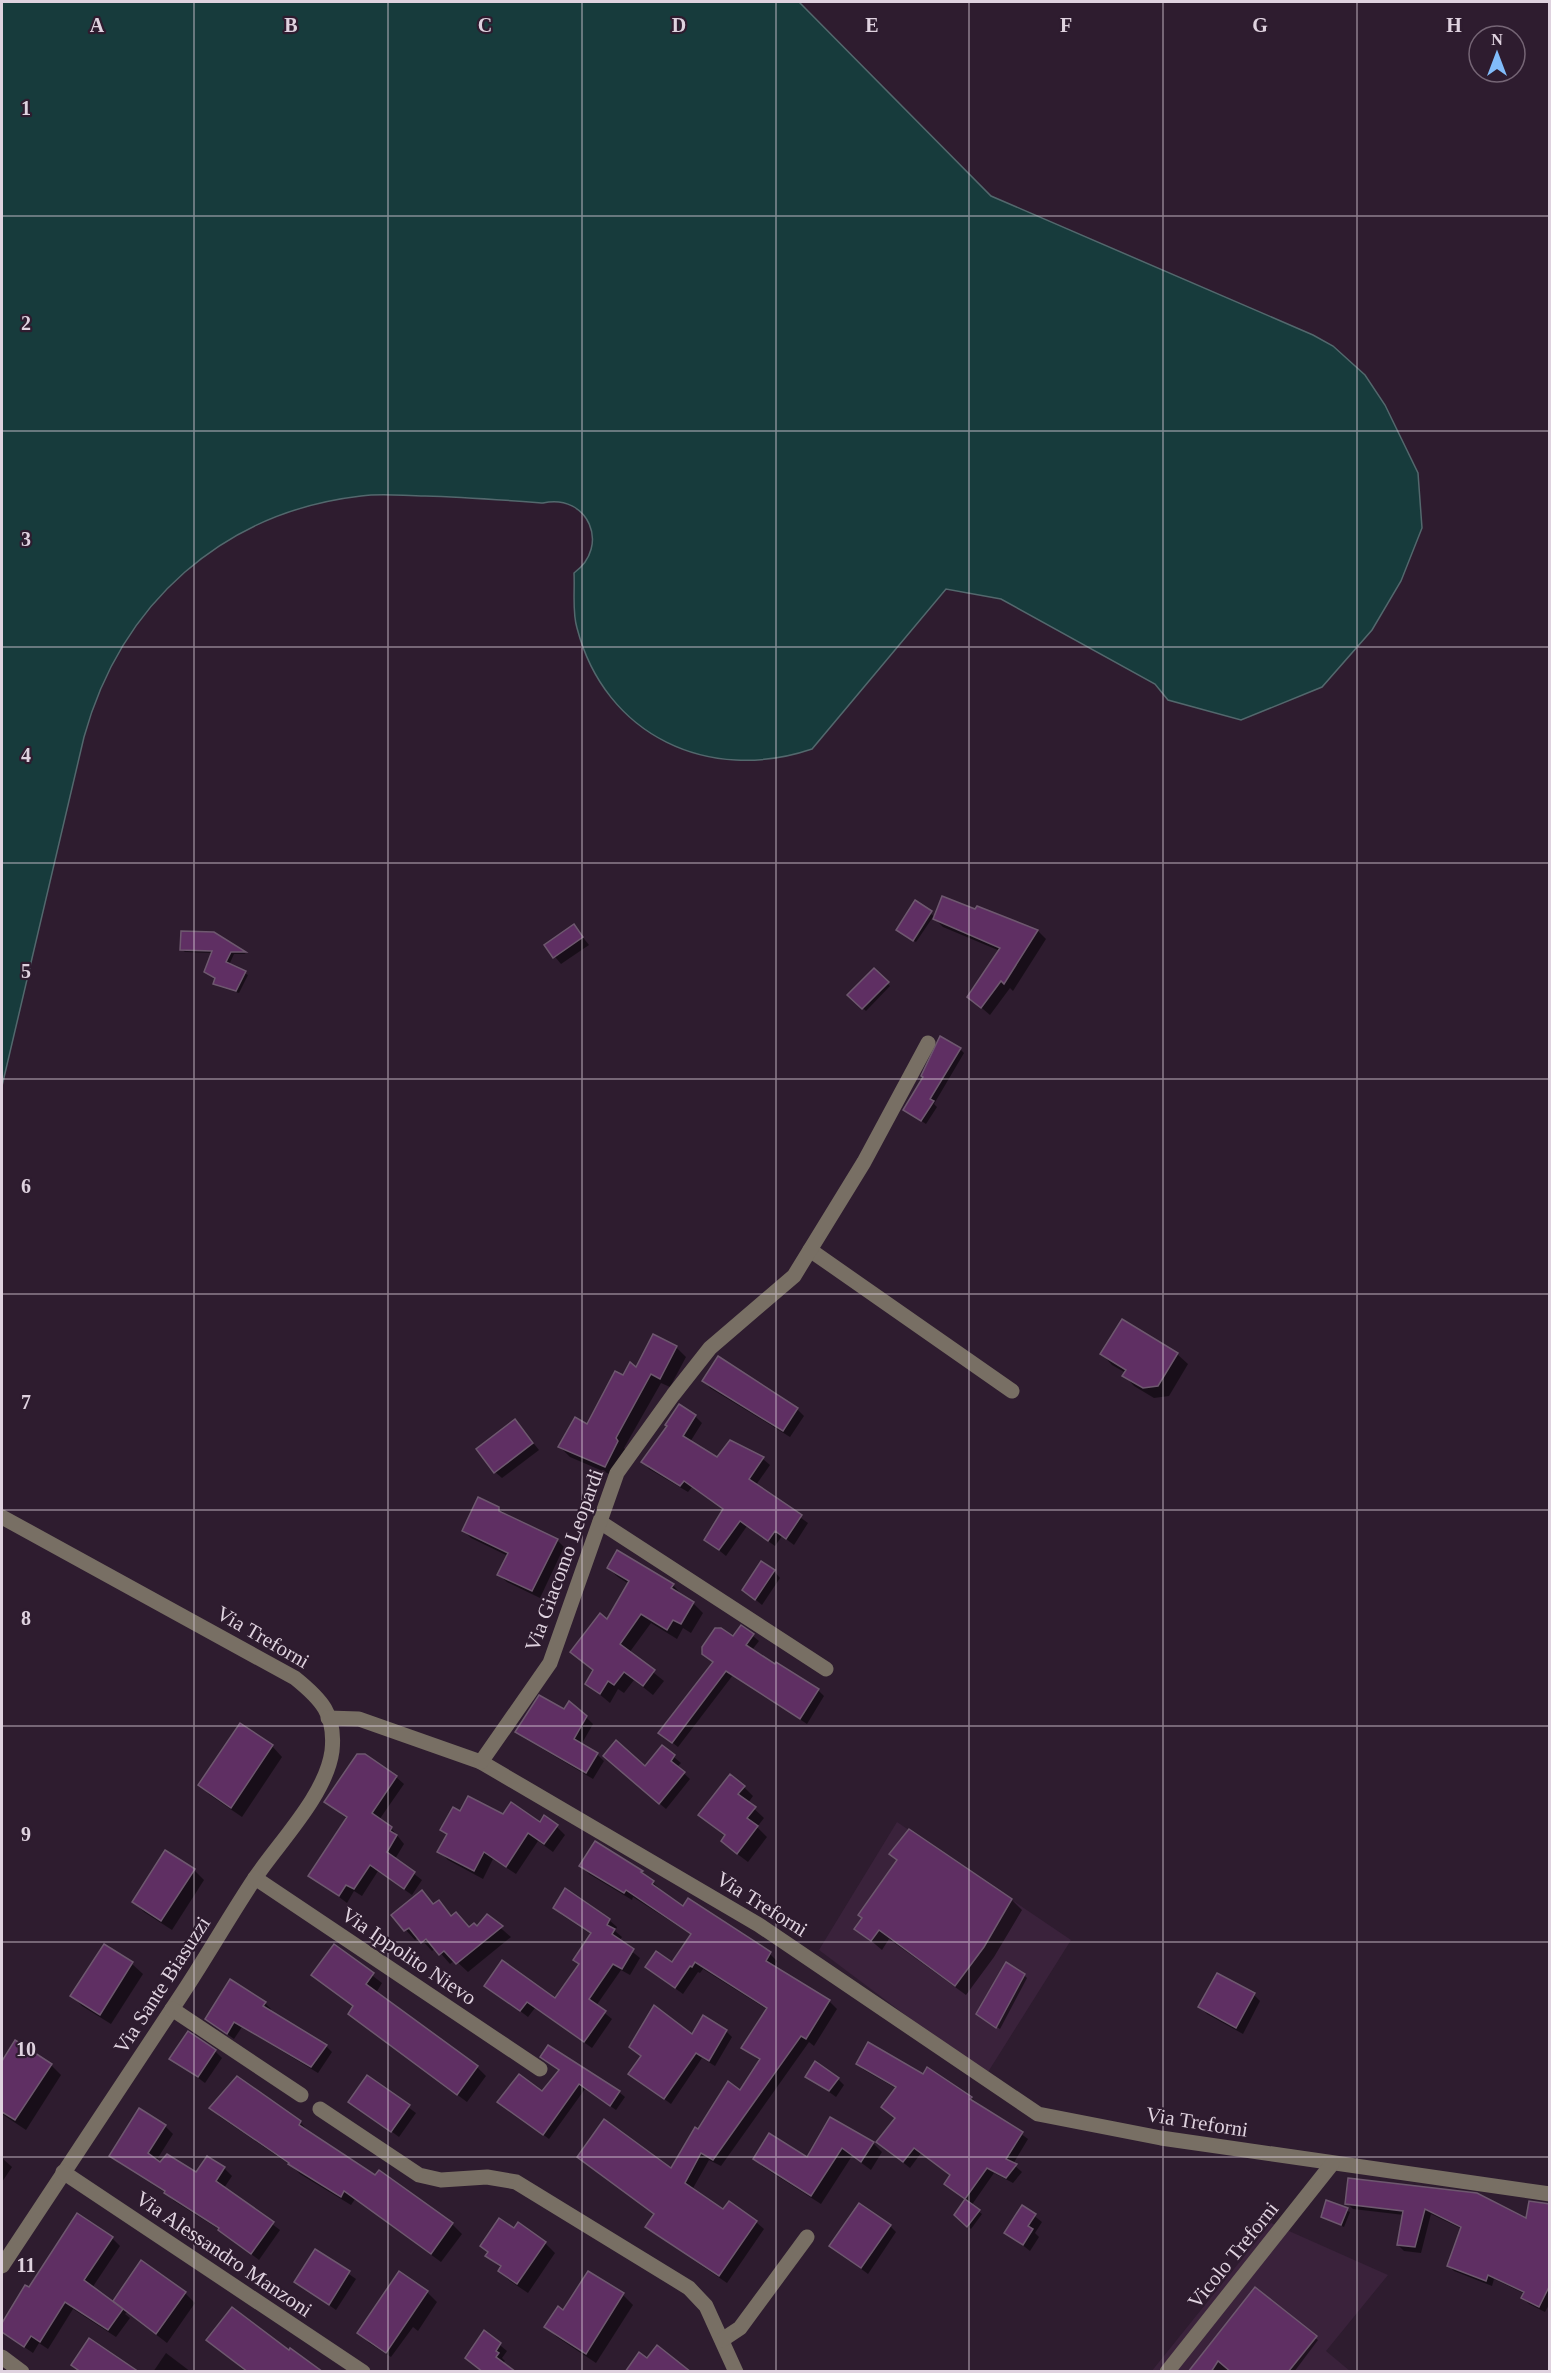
<svg xmlns="http://www.w3.org/2000/svg" width="1551" height="2373" viewBox="0 0 1551 2373" font-family="Georgia,serif">
	<rect width="100%" height="100%" fill="#2e1c2f"/>
	<g fill="#3a223b">
		<polygon points="897,1822 1071,1940 988,2072 916,2023 819,1950"/>
		<polygon points="1271,2223 1388,2275 1326,2351 1350,2371 1151,2372"/>
	</g>
	<path fill="#173b3c" stroke="#53686d" stroke-width="1.5" d="M 2,2 L 799,2 L 991,196 L 1313,335 L 1333,346 L 1365,375 L 1385,405 L 1418,473 L 1422,528 L 1401,581 L 1372,630 L 1322,687 L 1241,720 L 1168,700 L 1155,684 L 1001,599 L 946,589 L 812,749 C 709,784 605,736 577,628 C 572,612 575,591 574,573 C 611,546 588,493 543,503 C 503,500 464,497 425,496 C 403,496 383,493 361,496 C 223,512 121,603 84,737 L 2,1086 Z"/>
	<g fill="#0007">
		<polygon points="916,902 935,917 976,911 978,908 1038,931 1046,939 1013,991 1010,988 990,1015 969,997 1000,951 943,927 933,917 916,942 901,932"/>
		<polygon points="574,926 589,945 561,964 546,946"/>
		<polygon points="214,934 246,954 234,954 229,965 248,975 239,993 217,986 214,983 216,979 205,972 213,953 185,952 182,950"/>
		<polygon points="874,970 890,986 866,1011 849,995"/>
		<polygon points="960,1049 964,1053 934,1104 937,1107 926,1124 905,1110"/>
		<polygon points="676,1347 686,1357 670,1387 661,1383 624,1448 627,1451 614,1476 570,1457 560,1447 588,1426 624,1377"/>
		<polygon points="1102,1354 1177,1354 1188,1364 1169,1396 1154,1398 1134,1386 1124,1375 1126,1373 1112,1365"/>
		<polygon points="704,1381 797,1409 804,1416 790,1437 710,1388"/>
		<polygon points="695,1416 702,1423 690,1442 718,1459 730,1442 763,1459 770,1465 756,1485 808,1523 794,1545 782,1536 775,1546 747,1526 726,1556 705,1539 724,1510 692,1487 688,1492 649,1469 643,1462"/>
		<polygon points="521,1428 539,1450 502,1478 495,1472"/>
		<polygon points="479,1499 501,1510 508,1516 557,1540 564,1547 540,1598 507,1582 499,1575 508,1556 471,1538 464,1531"/>
		<polygon points="608,1568 673,1585 682,1595 681,1596 693,1603 703,1613 691,1633 683,1628 677,1639 651,1623 629,1653 664,1681 653,1695 634,1680 624,1693 618,1689 610,1703 587,1684 594,1671 572,1652 607,1621 629,1584 618,1577"/>
		<polygon points="774,1571 780,1578 762,1605 744,1590"/>
		<polygon points="717,1627 733,1638 742,1627 759,1641 752,1650 818,1690 824,1696 807,1724 733,1675 678,1747 660,1733 714,1663 701,1652"/>
		<polygon points="564,1711 586,1717 593,1724 581,1745 597,1754 604,1761 593,1779 524,1738 517,1732"/>
		<polygon points="272,1746 282,1757 242,1817 210,1795 200,1785"/>
		<polygon points="662,1747 681,1763 677,1767 690,1779 666,1809 611,1762 645,1768"/>
		<polygon points="396,1777 404,1784 379,1820 391,1828 404,1844 395,1859 422,1880 412,1895 378,1871 362,1896 354,1891 347,1903 310,1875 347,1819 326,1802"/>
		<polygon points="744,1787 753,1796 748,1803 764,1818 757,1827 767,1837 748,1862 732,1850 726,1837 700,1815"/>
		<polygon points="461,1813 557,1827 565,1835 553,1852 538,1841 516,1874 493,1859 483,1879 448,1860 439,1851 448,1836 442,1830"/>
		<polygon points="909,1831 1012,1900 1022,1910 994,1957 966,1995 889,1939 882,1950 856,1928 898,1861"/>
		<polygon points="596,1843 642,1872 661,1890 659,1892 683,1908 770,1954 777,1961 774,1967 829,2001 837,2009 814,2046 809,2042 721,2166 709,2160 692,2190 723,2211 756,2222 764,2229 727,2283 655,2234 647,2226 655,2215 579,2157 671,2170 698,2131 740,2092 760,2061 743,2047 768,2010 703,1969 700,1973 698,1972 683,1994 655,1974 647,1967 673,1964 692,1935 633,1897 632,1900 589,1874 581,1866"/>
		<polygon points="194,1870 204,1880 172,1930 144,1912 134,1902"/>
		<polygon points="566,1890 609,1920 617,1927 615,1931 622,1937 619,1941 640,1958 630,1975 621,1970 596,2006 612,2019 592,2048 535,2008 528,2017 486,1985 555,2000 580,1965 592,1935 562,1915 555,1908"/>
		<polygon points="422,1892 434,1906 438,1902 452,1917 469,1928 477,1928 487,1916 511,1937 468,1972 455,1960 450,1964 436,1948 432,1951 419,1937 415,1940 393,1916"/>
		<polygon points="104,1946 132,1964 143,1974 111,2024 82,2006 72,1996"/>
		<polygon points="334,1946 382,1983 376,1993 477,2067 486,2076 467,2102 359,2022 350,2013 354,2007 313,1975"/>
		<polygon points="1024,1975 1027,1978 1000,2029 981,2017"/>
		<polygon points="1254,1995 1260,2001 1243,2034 1207,2014 1200,2007"/>
		<polygon points="265,2003 271,2009 270,2012 326,2046 332,2052 318,2073 242,2027 234,2039 206,2019"/>
		<polygon points="726,2031 732,2037 715,2066 702,2058 671,2104 630,2074 642,2057 631,2047"/>
		<polygon points="15,2042 51,2065 61,2075 26,2130 2,2114 2,2063"/>
		<polygon points="215,2051 222,2058 205,2083 171,2058"/>
		<polygon points="547,2062 619,2092 625,2097 616,2110 585,2089 549,2139 505,2107 542,2093 560,2071"/>
		<polygon points="858,2064 923,2076 971,2098 1028,2139 1013,2164 1022,2172 1013,2183 994,2173 971,2206 982,2214 971,2229 956,2215 966,2200 946,2184 951,2176 921,2153 910,2168 885,2148 896,2119 897,2089 864,2070"/>
		<polygon points="807,2076 838,2079 844,2085 836,2097"/>
		<polygon points="367,2077 416,2113 399,2137 350,2101"/>
		<polygon points="211,2108 300,2122 309,2132 375,2177 380,2172 452,2224 462,2234 441,2262 355,2199 351,2205 300,2174 292,2166 220,2117"/>
		<polygon points="140,2110 165,2126 173,2134 156,2161 197,2174 224,2168 232,2176 224,2188 280,2230 259,2260 220,2230 174,2201 166,2193 119,2163 111,2156"/>
		<polygon points="831,2119 873,2143 882,2152 871,2170 852,2156 821,2204 763,2167 754,2158 807,2159"/>
		<polygon points="2,2158 12,2167 2,2182"/>
		<polygon points="1349,2179 1550,2251 1550,2303 1545,2312 1529,2304 1523,2298 1525,2294 1494,2279 1492,2286 1454,2271 1448,2265 1462,2229 1431,2214 1421,2253 1404,2251 1398,2245 1404,2215 1353,2209 1347,2203"/>
		<polygon points="1327,2202 1350,2212 1344,2227 1322,2217"/>
		<polygon points="1023,2207 1042,2222 1035,2233 1039,2237 1030,2251 1006,2232"/>
		<polygon points="890,2226 896,2232 868,2274 831,2246"/>
		<polygon points="515,2230 545,2243 555,2253 528,2293 510,2281 500,2271 501,2268 487,2256"/>
		<polygon points="112,2238 120,2246 92,2288 121,2309 122,2308 115,2301 185,2293 195,2303 167,2343 127,2312 125,2314 130,2318 116,2337 73,2309 48,2349 39,2343 33,2353 2,2332 2,2325 26,2287 29,2289"/>
		<polygon points="316,2251 356,2279 336,2310 296,2282"/>
		<polygon points="1255,2289 1318,2340 1294,2372 1190,2372"/>
		<polygon points="427,2292 437,2302 418,2331 413,2327 391,2357 369,2343 359,2332"/>
		<polygon points="623,2295 633,2305 596,2363 557,2337 546,2327 564,2312"/>
		<polygon points="233,2309 320,2372 246,2372 208,2340"/>
		<polygon points="484,2332 507,2351 502,2358 505,2361 503,2363 483,2372 466,2358"/>
		<polygon points="166,2353 191,2372 153,2372"/>
	</g>
	<g fill="#5f2f63" stroke="#6e586f" stroke-width="1.5">
		<polygon points="942,896 975,909 977,906 1038,930 1004,984 1001,981 981,1008 967,997 1000,948 933,919"/>
		<polygon points="915,900 932,911 913,941 896,930"/>
		<polygon points="574,924 583,937 553,958 544,945"/>
		<polygon points="181,931 214,932 246,952 231,952 226,962 246,971 236,991 213,984 215,978 204,972 212,951 180,950"/>
		<polygon points="874,968 889,982 862,1009 847,995"/>
		<polygon points="940,1036 961,1048 930,1099 934,1101 921,1121 903,1110 923,1077 921,1076"/>
		<polygon points="1122,1319 1178,1353 1158,1386 1143,1388 1122,1376 1126,1370 1100,1354"/>
		<polygon points="653,1334 677,1346 660,1379 651,1374 616,1438 618,1441 605,1467 558,1447 575,1417 587,1424 615,1371 623,1375 630,1362 636,1367"/>
		<polygon points="718,1356 798,1408 783,1431 702,1381"/>
		<polygon points="679,1404 696,1415 683,1436 717,1457 730,1440 764,1457 749,1479 802,1515 786,1539 775,1531 768,1541 740,1521 719,1550 704,1540 723,1509 684,1481 680,1486 641,1462 667,1426 665,1425"/>
		<polygon points="515,1419 533,1443 494,1473 476,1449"/>
		<polygon points="478,1497 499,1507 499,1511 558,1539 532,1591 497,1575 508,1553 462,1531"/>
		<polygon points="617,1550 674,1584 671,1588 694,1602 681,1624 673,1620 667,1630 641,1614 620,1644 655,1670 643,1686 624,1672 614,1685 608,1681 600,1694 585,1684 593,1670 570,1652 600,1613 607,1619 629,1581 607,1568"/>
		<polygon points="761,1561 775,1570 755,1600 742,1590"/>
		<polygon points="741,1625 754,1634 746,1645 775,1664 776,1662 819,1689 800,1719 726,1671 672,1743 658,1733 713,1662 702,1654 702,1647 715,1628 721,1628 733,1636"/>
		<polygon points="539,1695 564,1709 569,1701 587,1716 574,1739 598,1753 586,1773 515,1732"/>
		<polygon points="240,1723 273,1745 231,1808 198,1785"/>
		<polygon points="616,1740 645,1766 662,1745 675,1755 671,1761 685,1772 659,1804 603,1756"/>
		<polygon points="357,1754 365,1754 397,1776 372,1813 392,1827 390,1831 397,1835 387,1852 415,1872 404,1889 370,1865 354,1889 346,1885 339,1896 308,1876 347,1817 324,1802"/>
		<polygon points="730,1774 745,1786 738,1794 756,1807 747,1818 758,1826 737,1854 721,1841 725,1835 698,1815"/>
		<polygon points="468,1796 503,1814 511,1802 540,1822 544,1815 558,1825 544,1844 528,1833 506,1867 484,1852 474,1871 437,1852 447,1834 440,1830 453,1807 460,1811"/>
		<polygon points="909,1829 1012,1899 984,1947 955,1986 879,1930 871,1941 854,1929 862,1918 858,1915 897,1860 889,1854"/>
		<polygon points="595,1841 643,1871 641,1872 654,1881 652,1884 683,1906 688,1898 771,1952 766,1961 830,2000 806,2039 801,2036 713,2160 701,2153 685,2183 723,2209 729,2201 757,2221 719,2276 645,2227 654,2214 577,2157 604,2119 671,2168 695,2127 698,2129 728,2081 740,2090 760,2059 741,2048 767,2008 695,1962 692,1967 690,1966 675,1988 645,1967 656,1951 672,1962 691,1934 626,1890 624,1893 579,1866"/>
		<polygon points="165,1850 195,1869 161,1921 132,1902"/>
		<polygon points="565,1888 610,1919 607,1925 615,1929 612,1934 634,1949 622,1969 613,1964 589,1999 606,2011 584,2042 527,2002 520,2011 484,1986 502,1960 555,1998 579,1964 573,1960 591,1933 553,1908"/>
		<polygon points="422,1890 433,1904 439,1900 451,1916 456,1912 469,1927 474,1923 477,1926 487,1914 503,1926 456,1964 444,1951 439,1955 426,1939 421,1943 409,1928 404,1931 391,1915"/>
		<polygon points="104,1944 133,1962 100,2015 70,1996"/>
		<polygon points="334,1944 374,1973 366,1984 478,2066 457,2095 348,2014 353,2006 311,1975"/>
		<polygon points="1006,1962 1025,1974 996,2028 976,2014"/>
		<polygon points="1217,1973 1255,1993 1236,2028 1198,2007"/>
		<polygon points="230,1979 266,2002 263,2006 327,2045 311,2067 234,2022 227,2034 205,2019"/>
		<polygon points="654,2005 692,2034 703,2015 727,2030 709,2061 696,2053 664,2099 628,2074 641,2056 629,2047"/>
		<polygon points="188,2031 216,2050 198,2077 169,2059"/>
		<polygon points="15,2040 52,2064 15,2120 2,2112 2,2061"/>
		<polygon points="868,2042 923,2074 927,2067 972,2097 970,2099 1023,2132 1006,2159 1017,2164 1006,2178 987,2168 965,2199 944,2184 950,2175 914,2148 903,2162 876,2142 895,2118 881,2107 896,2087 856,2064"/>
		<polygon points="548,2045 620,2091 610,2106 579,2084 543,2135 497,2102 519,2074 542,2091 559,2070 540,2057"/>
		<polygon points="815,2061 839,2078 829,2091 805,2077"/>
		<polygon points="367,2075 410,2105 391,2132 348,2102"/>
		<polygon points="237,2076 301,2121 299,2125 375,2175 379,2170 453,2223 431,2254 344,2191 341,2197 288,2164 289,2163 209,2108"/>
		<polygon points="139,2108 166,2125 148,2153 160,2162 167,2154 196,2172 207,2156 225,2167 216,2181 274,2222 251,2254 218,2230 219,2228 164,2193 165,2191 109,2156"/>
		<polygon points="830,2117 874,2142 861,2162 842,2148 811,2196 753,2159 769,2133 807,2157"/>
		<polygon points="1348,2178 1477,2193 1526,2218 1529,2201 1550,2204 1550,2285 1539,2307 1521,2298 1524,2292 1488,2275 1486,2281 1447,2266 1461,2227 1425,2209 1415,2247 1397,2245 1403,2211 1345,2204"/>
		<polygon points="965,2199 980,2210 967,2227 954,2215"/>
		<polygon points="1326,2200 1348,2208 1341,2225 1321,2217"/>
		<polygon points="859,2203 891,2225 861,2268 829,2246"/>
		<polygon points="1022,2205 1036,2214 1028,2226 1033,2229 1023,2245 1004,2233"/>
		<polygon points="77,2213 113,2237 84,2280 123,2309 108,2330 65,2302 40,2342 31,2336 24,2347 2,2332 2,2323 25,2285 29,2287"/>
		<polygon points="499,2218 514,2228 518,2222 546,2242 517,2284 498,2271 501,2266 485,2256 488,2252 480,2246"/>
		<polygon points="315,2249 350,2271 329,2305 294,2282"/>
		<polygon points="141,2260 186,2292 156,2334 113,2301"/>
		<polygon points="399,2271 428,2291 386,2353 357,2333"/>
		<polygon points="588,2271 624,2293 586,2354 544,2327 558,2306 563,2310"/>
		<polygon points="1255,2287 1317,2336 1288,2372 1231,2372 1218,2361 1211,2372 1188,2372"/>
		<polygon points="232,2307 289,2350 290,2348 323,2372 248,2372 206,2340"/>
		<polygon points="484,2330 501,2343 496,2351 499,2353 496,2357 516,2372 483,2372 465,2358"/>
		<polygon points="89,2338 139,2372 81,2372 71,2365"/>
		<polygon points="657,2345 691,2372 625,2372 639,2352 647,2358"/>
	</g>
	<g fill="none" stroke-linecap="round" stroke-linejoin="round">
		<g stroke="#786f64" stroke-width="15">
			<polyline points="810,1250 1012,1391"/>
			<path d="M 2,1517 L 295,1678 C 321,1699 336,1714 332,1751 C 326,1795 280,1841 255,1878 C 229,1917 206,1958 180,1997 C 121,2087 61,2176 2,2266"/>
			<polyline points="600,1522 826,1669"/>
			<polyline points="328,1718 359,1719 481,1762 759,1925 1038,2114 1161,2138 1550,2194"/>
			<polyline points="481,1762 550,1663 617,1473 673,1395 710,1348 794,1276 864,1162 928,1043"/>
			<polyline points="255,1878 540,2069"/>
			<polyline points="172,2009 301,2095"/>
			<polyline points="320,2109 419,2175 441,2180 487,2177 516,2182 689,2288 706,2306 736,2372"/>
			<polyline points="63,2172 363,2372"/>
			<polyline points="722,2340 740,2328 807,2237"/>
			<polyline points="2,2357 22,2372"/>
			<polyline points="1167,2372 1332,2164"/>
		</g>
	</g>
	<path fill="none" stroke="#dfd2df" stroke-width="1.5" stroke-opacity="0.55" d="M 194,2 L 194,2372M 388,2 L 388,2372M 582,2 L 582,2372M 776,2 L 776,2372M 969,2 L 969,2372M 1163,2 L 1163,2372M 1357,2 L 1357,2372M 2,216 L 1550,216M 2,431 L 1550,431M 2,647 L 1550,647M 2,863 L 1550,863M 2,1079 L 1550,1079M 2,1294 L 1550,1294M 2,1510 L 1550,1510M 2,1726 L 1550,1726M 2,1942 L 1550,1942M 2,2157 L 1550,2157"/>
	<g text-anchor="middle" dominant-baseline="central" stroke-width="4.5" stroke-linejoin="round" paint-order="stroke">
		<g font-size="21" fill="#dfd2df" stroke="#2e1c2f">
			<text transform="translate(564 1560) rotate(-70)">Via Giacomo Leopardi</text>
			<text transform="translate(263 1637) rotate(30)">Via Treforni</text>
			<text transform="translate(762 1904) rotate(32)">Via Treforni</text>
			<text transform="translate(409 1956) rotate(34)">Via Ippolito Nievo</text>
			<text transform="translate(162 1985) rotate(-57)">Via Sante Biasuzzi</text>
			<text transform="translate(1197 2122) rotate(9)">Via Treforni</text>
			<text transform="translate(224 2254) rotate(34)">Via Alessandro Manzoni</text>
			<text transform="translate(1233 2255) rotate(-51)">Vicolo Treforni</text>
		</g>
	</g>
	<g font-size="20" text-anchor="middle" font-weight="bold" fill="#dfd2df" stroke="#2e1c2f" stroke-width="4.5" stroke-linejoin="round" paint-order="stroke">
		<text x="97" y="32">A</text>
		<text x="291" y="32">B</text>
		<text x="485" y="32">C</text>
		<text x="679" y="32">D</text>
		<text x="872" y="32">E</text>
		<text x="1066" y="32">F</text>
		<text x="1260" y="32">G</text>
		<text x="1454" y="32">H</text>
		<text x="26" y="115">1</text>
		<text x="26" y="330">2</text>
		<text x="26" y="546">3</text>
		<text x="26" y="762">4</text>
		<text x="26" y="978">5</text>
		<text x="26" y="1193">6</text>
		<text x="26" y="1409">7</text>
		<text x="26" y="1625">8</text>
		<text x="26" y="1841">9</text>
		<text x="26" y="2056">10</text>
		<text x="26" y="2272">11</text>
	</g>
	<rect width="1551" height="2373" fill="none" stroke="#dfd2df" stroke-width="6"/>
	<g transform="translate(1497 54)"><circle r="28" fill="#2e1c2f" stroke="#756575" stroke-width="1.5"/>
	<path d="M0-4.5L10 22L0 15L-10 22Z" fill="#81bcfa"/>
	<text y="-9" font-size="16" font-weight="bold" text-anchor="middle" fill="#dfd2df">N</text>
	</g>
</svg>
